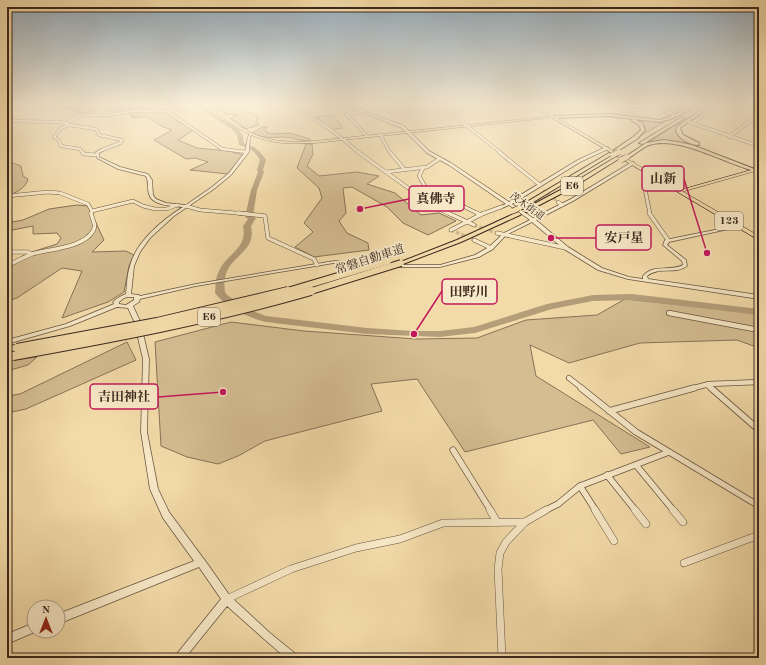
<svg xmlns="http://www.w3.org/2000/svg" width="766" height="665" viewBox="0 0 766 665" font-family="'Old Standard TT','Noto Serif JP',serif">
	<rect width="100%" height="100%" fill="#f3dba9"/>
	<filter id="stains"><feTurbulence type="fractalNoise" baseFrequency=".005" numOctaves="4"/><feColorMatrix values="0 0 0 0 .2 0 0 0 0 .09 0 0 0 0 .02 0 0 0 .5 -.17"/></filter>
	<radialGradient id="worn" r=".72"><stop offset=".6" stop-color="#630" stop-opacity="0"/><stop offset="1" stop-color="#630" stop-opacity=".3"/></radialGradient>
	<g fill="#d4bd91" stroke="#877258">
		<polygon points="73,104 139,104 142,107 165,112 172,115 178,122 195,129 178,140 197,148 228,151 244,155 228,174 190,170 208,162 195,158 186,159 154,140 172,130 163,127 146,116 136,118 131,117 134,115 118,110 96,110 85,113 76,112 80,110 65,109 73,105"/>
		<polygon points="213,104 229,104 249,113 256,114 256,117 260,118 256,120 259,125 246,129 231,118 238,115 227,114"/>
		<polygon points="333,115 343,128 331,130 316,117"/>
		<path d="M 603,115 C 624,116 645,122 666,121 L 639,137 L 645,131 L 645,127 C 634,114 616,121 603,115 Z"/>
		<polygon points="685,119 687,119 679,124 676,131 682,138 691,143 646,144"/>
		<path d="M 262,127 L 267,127 L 265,131 L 271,134 L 290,133 L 310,139 L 311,141 C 304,141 299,140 292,138 C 277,135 267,141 252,133 Z"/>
		<polygon points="306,144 312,144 313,154 307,166 319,176 357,172 379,176 367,184 395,193 421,215 439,213 456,221 428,235 403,223 387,207 352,187 343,188 346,213 339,221 347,233 368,243 369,250 314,257 295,247 313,232 304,223 322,198 319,188 297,168"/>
		<path d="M 7,161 L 21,166 L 23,176 L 28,179 C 26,188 15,193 7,197 Z"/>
		<polygon points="77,205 88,206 104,240 92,252 126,251 134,255 129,266 124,292 108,302 62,318 82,271 62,268 17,298 7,301 7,267 30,256 32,252 57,244 61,238 57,233 33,234 33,226 7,231 7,223 23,220 49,209"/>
		<polygon points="625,299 759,313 759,348 737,340 640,343 569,363 530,345 536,376 650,447 621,454 593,420 465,452 417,379 371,384 382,411 265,441 238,456 218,464 187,457 161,446 155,342 231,322 304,331 416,339 477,338 526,320 597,315"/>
		<polygon points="127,342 136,360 26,409 7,413 7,396 20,394"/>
		<polygon points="37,357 28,365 7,371 7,361"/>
	</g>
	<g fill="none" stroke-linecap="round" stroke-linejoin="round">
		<path fill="#b49e7a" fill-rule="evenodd" d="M 194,104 L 199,104 L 237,128 L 243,135 L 244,143 C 254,146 260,150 266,160 L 263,170 L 264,172 L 257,190 L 253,216 L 256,218 L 251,226 C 256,250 236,253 227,271 C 224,278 224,285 225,292 L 227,295 L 250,310 L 266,316 L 367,328 L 414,331 L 440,331 L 474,327 L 547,304 L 593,295 L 632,294 L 759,309 L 759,315 L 632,300 L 593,301 L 552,309 L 475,333 L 440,337 L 367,334 L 266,322 C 249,318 227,308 215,293 C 216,285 215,278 219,271 C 227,253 248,249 243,226 L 248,219 L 245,217 L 251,190 L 258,172 L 257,170 L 260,160 C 255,151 249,148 239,145 L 237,135 L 233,130 Z"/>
		<polyline stroke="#ceb78d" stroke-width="2.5" stroke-dasharray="2.5 1" stroke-linecap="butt" points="674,115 689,122"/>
		<polyline stroke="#ceb78d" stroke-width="3" stroke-dasharray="3 1.5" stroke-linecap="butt" points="543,190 558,202"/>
		<g stroke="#ceb78d" stroke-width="3.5" stroke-dasharray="3.5 2" stroke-linecap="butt">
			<polyline points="474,225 497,233"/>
			<polyline points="451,230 474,240"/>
		</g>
		<defs>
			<g id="minor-far5">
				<polyline points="145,104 159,109"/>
				<polyline points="265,104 274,104"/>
				<path d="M 288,104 C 312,116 340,135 359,153"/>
				<polyline points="440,104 501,153"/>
				<polyline points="646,104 674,115"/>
				<polyline points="167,111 222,149 247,152"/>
				<polyline points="363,111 346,114 367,136"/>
				<polyline points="617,112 657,108"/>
				<polyline points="7,121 62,122 69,125 96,129 99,135 122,140 120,143 102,150"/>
				<polyline points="689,122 759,146"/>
				<polyline points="66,123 83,115 109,115 132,111 166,111 189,104"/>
				<polyline points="692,123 723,104"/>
				<polyline points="69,125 61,128 54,137 59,140 61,146 80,149 83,153"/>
				<polyline points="380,134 390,153"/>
				<polyline points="729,137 759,114"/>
			</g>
			<g id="minor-far4">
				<polyline points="82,152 84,154 96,155"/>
				<polyline points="358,152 436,208 450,214"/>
				<polyline points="390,152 404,169"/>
				<polyline points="499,152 540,185"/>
				<polyline points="423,168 419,176 426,188 479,214"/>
				<polyline points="386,172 427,167 439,159"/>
				<polyline points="7,196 48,192 60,193 88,204 92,211 91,214"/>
				<polyline points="558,202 562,205"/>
				<polyline points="186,206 200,210 248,214"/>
				<polyline points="92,211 133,201 143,206 155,209 167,209 177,205"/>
				<polyline points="482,214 501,207"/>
				<polyline points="650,214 645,189 647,176 652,175"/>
			</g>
			<g id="minor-far3">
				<polyline points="238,213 265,216 268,238 314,259 317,265"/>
				<polyline points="448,213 474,225"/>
				<polyline points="477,213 480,215"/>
				<polyline points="649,213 668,240"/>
				<polyline points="451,230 484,213"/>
				<polyline points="497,233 566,248"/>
				<polyline points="474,240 491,248"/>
				<polyline points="7,252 28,252 31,254"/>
				<path d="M 7,266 C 15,262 24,257 32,254 C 49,249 83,248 93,231 C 97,224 92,220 91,213"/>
			</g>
			<g id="minor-far2">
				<polyline points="669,313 759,330"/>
				<polyline points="569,378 583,389"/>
				<polyline points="707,385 712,389"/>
				<polyline points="690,389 709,384 759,382"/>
			</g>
			<g id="minor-far1">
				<polyline points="581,388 636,432 759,506"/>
				<polyline points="711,388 759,430"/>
				<polyline points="609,411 694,388"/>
				<polyline points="453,450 491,511"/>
				<polyline points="636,465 674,511"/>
				<polyline points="607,475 636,511"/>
				<polyline points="580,486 596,511"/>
				<polyline points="544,511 558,504 580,486 669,452"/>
			</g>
			<g id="minor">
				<polyline points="490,510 497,522"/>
				<polyline points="595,510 614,541"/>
				<polyline points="635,510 646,524"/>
				<polyline points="673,510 683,522"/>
				<polyline points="684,563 759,535"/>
				<polyline points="227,599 291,569 356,548 400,539 443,523 525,522"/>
				<polyline points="502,658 498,569 500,553 506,542 525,522 546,510"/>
			</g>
			<g id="tertiary">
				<path d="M 343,104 L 346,104 L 404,126 L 429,151 L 451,163 L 509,202 L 578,160 L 606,147 L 608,147 L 608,149 L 580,162 L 512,204 L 533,218 L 571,199 L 632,162 L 634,162 L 634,164 L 573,201 L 536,220 L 568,247 L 602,268 L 629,277 L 643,279 L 643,276 C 655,263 669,272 683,265 L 682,261 L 663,245 L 665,240 L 739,225 L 740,226 L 738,227 L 669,242 L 667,245 L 686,260 L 687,266 C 675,275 659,266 647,276 L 648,279 L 759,295 L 759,299 L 628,279 L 598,270 L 564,249 L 532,222 L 506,235 L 493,249 L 479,257 L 440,267 L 391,267 L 391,266 L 393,265 L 440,265 L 475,255 L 489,247 L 504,233 L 530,220 L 509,205 L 502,208 L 500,208 L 500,206 L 506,204 L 449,165 L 427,153 L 402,128 Z"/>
				<polygon points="686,104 688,104 669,114 667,113"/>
				<polygon points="740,104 743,104 759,108 759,110"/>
				<path d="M 250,134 L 252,135 L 250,137 L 249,152 L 231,175 L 214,189 L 174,216 L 150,238 L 140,252 L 134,266 L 131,294 L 139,295 L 140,296 L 196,284 L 334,261 L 373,264 L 375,265 L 373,266 L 334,263 L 196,286 L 140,299 L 139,302 L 133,306 L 140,321 L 149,359 L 147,432 L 158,489 L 169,512 L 203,558 L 204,559 L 230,596 L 270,633 L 297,655 L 299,658 L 286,658 L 264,639 L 227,606 L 185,658 L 174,658 L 176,655 L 221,599 L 199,567 L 58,624 L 58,614 L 194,561 L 163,518 L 150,489 L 141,432 L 143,359 L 134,321 L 128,308 L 117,307 L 70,326 L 7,344 L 7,340 L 66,324 L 114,304 L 113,302 C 117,298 121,296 126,294 C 127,285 127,275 130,266 C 136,242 162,220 183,207 C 173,206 152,206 149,194 C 147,187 149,182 146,176 L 118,169 L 97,158 L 96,152 L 101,149 L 103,149 L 103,151 L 99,153 L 99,157 L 120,167 L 148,174 L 152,180 L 153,195 L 156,199 L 166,203 L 186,205 L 212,187 L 229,173 L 245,152 L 248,137 ZM 128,297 L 134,297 L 134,300 L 126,305 L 119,304 L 119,302 L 124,298 Z"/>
				<polygon points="34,623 34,631 37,631 7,644 7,634"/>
			</g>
			<g id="primary">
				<path d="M 208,104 L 211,104 C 223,113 235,124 248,131 C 269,143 292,142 315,141 L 554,116 L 556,117 L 315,143 C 276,145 255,142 224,118 C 219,113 212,109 208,104 Z"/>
				<polygon points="759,168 759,170 681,192 677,191"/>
			</g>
			<polygon id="trunk" points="529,104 533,104 759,236 759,240"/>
			<g id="motorway">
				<polygon points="698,104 702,104 671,119 660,122 634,119 642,123 645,130 637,139 616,152 614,152 614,150 633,137 641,130 639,125 632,121 633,119 609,116 554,118 552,117 554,116 609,114 660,120 669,117"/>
				<path d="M 709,104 L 713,104 L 680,128 L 683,135 L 699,143 L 699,145 C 690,145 679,139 676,131 L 677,127 Z"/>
				<polygon points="682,117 685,118 643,144 639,143"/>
				<path d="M 664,140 L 677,142 L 692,145 L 757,170 L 755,171 C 726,164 678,135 649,145 C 642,148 635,154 629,158 L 625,157 L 646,143 Z"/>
				<polygon points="609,153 613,154 525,207 520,206"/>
				<polygon points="616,157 620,158 572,188 526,212 521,211 568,186"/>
				<polygon points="518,212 521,214 520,215 461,242 403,264 399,264 398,263 457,240"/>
				<polygon points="17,345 21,348 20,350 7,352 7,346"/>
				<polygon points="7,353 16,354 17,356 16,358 7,359"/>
			</g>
		</defs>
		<use href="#minor-far5" stroke="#685541" stroke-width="3.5"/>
		<use href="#minor-far4" stroke="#685541" stroke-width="4"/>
		<use href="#minor-far3" stroke="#685541" stroke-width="4.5"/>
		<use href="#minor-far2" stroke="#685541" stroke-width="6"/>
		<use href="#minor-far1" stroke="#685541" stroke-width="7"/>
		<use href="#minor" stroke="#685541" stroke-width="8"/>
		<use href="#tertiary" stroke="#685541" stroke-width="1.5"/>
		<use href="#primary" stroke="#3a281e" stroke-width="1"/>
		<use href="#trunk" stroke="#3a281e" stroke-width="1"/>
		<use href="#motorway" stroke="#3a281e" stroke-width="2"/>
		<use href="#minor-far5" stroke="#f7e8c7" stroke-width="2.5"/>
		<use href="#minor-far4" stroke="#f7e8c7" stroke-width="3"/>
		<use href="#minor-far3" stroke="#f7e8c7" stroke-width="3.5"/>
		<use href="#minor-far2" stroke="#f7e8c7" stroke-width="4.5"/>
		<use href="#minor-far1" stroke="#f7e8c7" stroke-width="5.5"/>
		<use href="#minor" stroke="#f7e8c7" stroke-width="7"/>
		<use href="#tertiary" fill="#f7e8c7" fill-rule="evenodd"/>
		<use href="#primary" fill="#f3dba9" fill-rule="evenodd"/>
		<use href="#trunk" fill="#f3dba9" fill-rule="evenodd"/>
		<use href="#motorway" fill="#f3dba9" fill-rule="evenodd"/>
		<defs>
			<polyline id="motorway-bridge-far3" points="617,153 619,152"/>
			<g id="motorway-bridge-far2">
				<polyline points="613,155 619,152"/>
				<polyline points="621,160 627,157"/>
				<polyline points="513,211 519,208"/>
			</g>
			<g id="motorway-bridge-far1">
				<polyline points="284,292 388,261"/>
				<polyline points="308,292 401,263"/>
			</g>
			<g id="motorway-bridge">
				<polyline points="17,348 157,322 288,291"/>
				<path d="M 13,356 C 113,338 214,319 311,291"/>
			</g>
		</defs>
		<use href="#motorway-bridge-far3" stroke="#3a281e" stroke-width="5" stroke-linecap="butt"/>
		<use href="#motorway-bridge-far2" stroke="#3a281e" stroke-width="6" stroke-linecap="butt"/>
		<use href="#motorway-bridge-far1" stroke="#3a281e" stroke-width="8" stroke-linecap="butt"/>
		<use href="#motorway-bridge" stroke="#3a281e" stroke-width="10" stroke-linecap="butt"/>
		<use href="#motorway-bridge-far3" stroke="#f3dba9" stroke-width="4"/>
		<use href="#motorway-bridge-far2" stroke="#f3dba9" stroke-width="5"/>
		<use href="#motorway-bridge-far1" stroke="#f3dba9" stroke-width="6"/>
		<use href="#motorway-bridge" stroke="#f3dba9" stroke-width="8"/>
	</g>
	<linearGradient id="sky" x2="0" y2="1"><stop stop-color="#93abbc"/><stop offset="0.53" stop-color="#faefd8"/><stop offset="1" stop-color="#faefd8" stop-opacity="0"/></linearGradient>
	<rect width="766" height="197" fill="url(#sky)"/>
	<g text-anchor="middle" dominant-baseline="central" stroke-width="3.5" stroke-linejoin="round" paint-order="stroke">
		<g font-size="10" fill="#3a281e" stroke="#f7e8c7">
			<text transform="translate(527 206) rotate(35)">茂木街道</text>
		</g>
		<g fill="#f7e8c7" stroke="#736251" stroke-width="1">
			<rect x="561" y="177" width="22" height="18" rx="3"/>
			<rect x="715" y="212" width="28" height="18" rx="3"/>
			<rect x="198" y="308" width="22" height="18" rx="3"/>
		</g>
		<g font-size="11" font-weight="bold" fill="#3a281e">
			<text x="572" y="186">E6</text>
			<text x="729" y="221">123</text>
			<text x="209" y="317">E6</text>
		</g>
		<g font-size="12" fill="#3a281e" stroke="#f7e8c7">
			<text transform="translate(370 260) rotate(-18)">常磐自動車道</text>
		</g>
	</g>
	<path fill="none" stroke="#c2185b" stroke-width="1.5" d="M707 253L684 179M360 209L409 199M551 238L596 238M414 334L442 291M223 392L158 397"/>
	<g fill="#c2185b" stroke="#f7e8c7" stroke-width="1.5">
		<circle cx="707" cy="253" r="4"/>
		<circle cx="360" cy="209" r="4"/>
		<circle cx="551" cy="238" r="4"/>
		<circle cx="414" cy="334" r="4"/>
		<circle cx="223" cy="392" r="4"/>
	</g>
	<g fill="#f7e8c7" stroke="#c2185b" stroke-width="1.5">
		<rect x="642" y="166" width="42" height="25" rx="4"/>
		<rect x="409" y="186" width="55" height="25" rx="4"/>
		<rect x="596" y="225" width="55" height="25" rx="4"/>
		<rect x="442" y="279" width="55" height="25" rx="4"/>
		<rect x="90" y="384" width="68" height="25" rx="4"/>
	</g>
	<g font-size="13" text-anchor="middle" font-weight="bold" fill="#3a281e">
		<text x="663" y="183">山新</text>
		<text x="436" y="203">真佛寺</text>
		<text x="624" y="242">安戸星</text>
		<text x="469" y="296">田野川</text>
		<text x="124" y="401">吉田神社</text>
	</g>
	<rect width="766" height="665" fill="none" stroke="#f3dba9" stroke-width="24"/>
	<rect x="8" y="8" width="750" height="649" fill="none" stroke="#3a281e" stroke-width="2"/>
	<rect x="12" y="12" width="742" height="641" fill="none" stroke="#3a281e"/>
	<g transform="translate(46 619)"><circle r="19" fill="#f7e8c7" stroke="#ab9b83"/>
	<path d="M0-3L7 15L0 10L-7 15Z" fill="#8f2418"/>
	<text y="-6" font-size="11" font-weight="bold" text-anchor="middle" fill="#3a281e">N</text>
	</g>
	<rect width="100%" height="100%" filter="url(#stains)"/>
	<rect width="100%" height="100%" fill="url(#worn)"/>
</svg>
